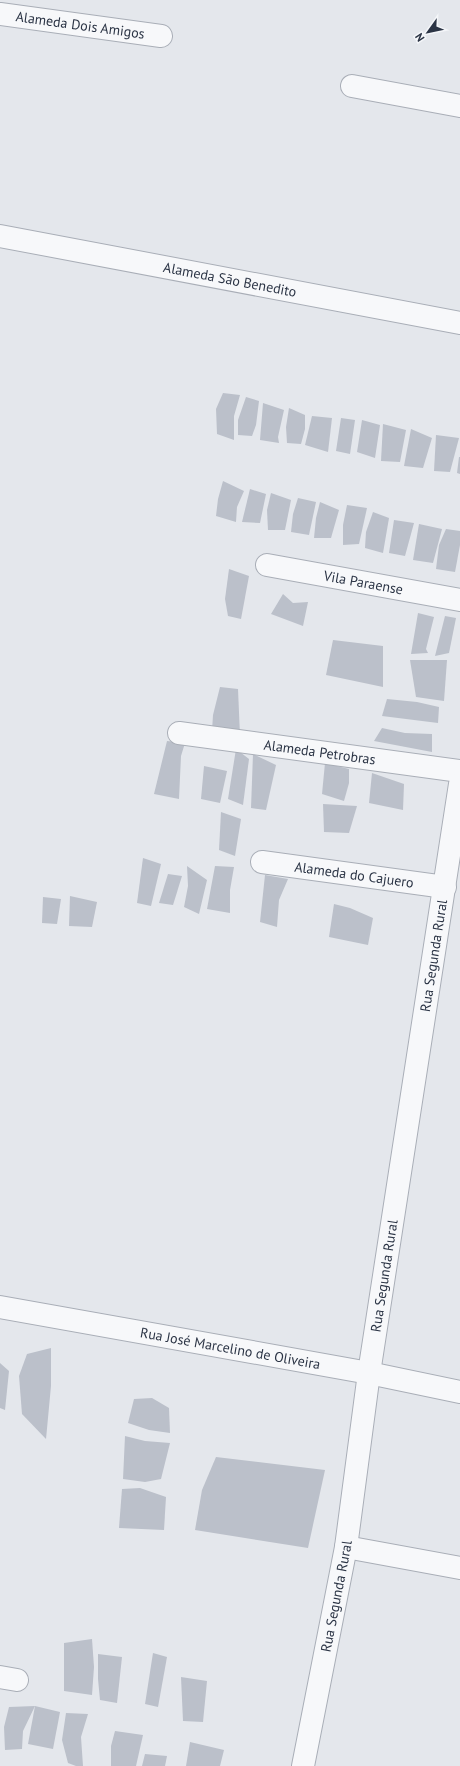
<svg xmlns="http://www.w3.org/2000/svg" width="460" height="1766" viewBox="0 0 460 1766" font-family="'PT Sans',sans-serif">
	<rect width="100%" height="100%" fill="#e4e7ec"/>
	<g fill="#bbc0ca">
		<polygon points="223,393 240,395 234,416 234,440 217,434 216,409"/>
		<polygon points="246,397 259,401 256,425 252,436 238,435 238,420"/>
		<polygon points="263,403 284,410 278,437 279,443 260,440"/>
		<polygon points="289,408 305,415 305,429 301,444 287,443 286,427"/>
		<polygon points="312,416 332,418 328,452 305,445"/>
		<polygon points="341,418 355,420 350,454 336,451"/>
		<polygon points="362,420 380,425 375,458 357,452"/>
		<polygon points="383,424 406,430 400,462 381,461"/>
		<polygon points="411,429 432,438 423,468 404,466"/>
		<polygon points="436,435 459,438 450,472 434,471"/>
		<polygon points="459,457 460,457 460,474 457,473"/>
		<polygon points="223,481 244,491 237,507 236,522 216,516 218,499"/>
		<polygon points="250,489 266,494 260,523 242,522"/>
		<polygon points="271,493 291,500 285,530 268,530 267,510"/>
		<polygon points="298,498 316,502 309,535 291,532 293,514"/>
		<polygon points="320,502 339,510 331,538 314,538 316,518"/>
		<polygon points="347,505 367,508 359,544 343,545 343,525"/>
		<polygon points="373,512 389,518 383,553 365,548 366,532"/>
		<polygon points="394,520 414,523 405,556 389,553"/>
		<polygon points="419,524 442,529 433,563 413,560"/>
		<polygon points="446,529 460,531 460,545 455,572 436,569 439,545"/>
		<polygon points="229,569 249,576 241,619 228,616 225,599"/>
		<polygon points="283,594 293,603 308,602 303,626 271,614"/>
		<polygon points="418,613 434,617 426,649 428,653 411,654"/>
		<polygon points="445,616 456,618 449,653 435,656"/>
		<polygon points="333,640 383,646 383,687 326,675"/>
		<polygon points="410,660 447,660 444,701 416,697"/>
		<polygon points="220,687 238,689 240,736 212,731 213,715"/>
		<polygon points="387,699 417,702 439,707 438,723 382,716"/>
		<polygon points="382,728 405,733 432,734 432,752 374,741"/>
		<polygon points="167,741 185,743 181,756 179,799 154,794"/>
		<polygon points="236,749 249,759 243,805 228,799"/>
		<polygon points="253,754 276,765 266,810 251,808"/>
		<polygon points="325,763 349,769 349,783 344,801 322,794"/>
		<polygon points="204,766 227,771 220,803 201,799"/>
		<polygon points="372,773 404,784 403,810 369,803"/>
		<polygon points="323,804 357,806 349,833 324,832"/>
		<polygon points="221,812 241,819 235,856 219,850"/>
		<polygon points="143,858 161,864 151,906 137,903"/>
		<polygon points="187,866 207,880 199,914 184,907 188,886"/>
		<polygon points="215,866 234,867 230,890 230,913 207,909"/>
		<polygon points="168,874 182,876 173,905 159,903"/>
		<polygon points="265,875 288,879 279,900 277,927 260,922"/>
		<polygon points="70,896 97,902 92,927 69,926"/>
		<polygon points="43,897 61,899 57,924 42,923"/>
		<polygon points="334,904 350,908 373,918 368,945 329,937"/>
		<polygon points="51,1348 51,1386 46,1439 22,1414 19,1376 27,1354"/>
		<polygon points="0,1363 9,1371 5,1410 0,1408"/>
		<polygon points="152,1398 169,1408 170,1433 149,1430 128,1423 134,1399"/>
		<polygon points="125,1436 145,1441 170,1443 161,1479 145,1482 123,1479"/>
		<polygon points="216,1457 325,1470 308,1548 195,1530 202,1490"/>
		<polygon points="140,1488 166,1497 164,1530 119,1528 122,1489"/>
		<polygon points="92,1639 94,1667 92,1695 64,1691 64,1643"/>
		<polygon points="153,1653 167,1657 158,1707 145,1704"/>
		<polygon points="98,1654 122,1657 117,1703 100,1700 98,1679"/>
		<polygon points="181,1677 207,1681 203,1722 183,1721"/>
		<polygon points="35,1706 60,1712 53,1749 28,1744"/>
		<polygon points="35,1706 23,1731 22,1749 5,1750 4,1727 9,1707"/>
		<polygon points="66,1713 88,1714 81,1737 83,1766 76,1766 68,1763 62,1740"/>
		<polygon points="115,1731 143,1735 136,1766 111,1766 111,1746"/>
		<polygon points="190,1742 224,1750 220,1766 186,1766"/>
		<polygon points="145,1754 167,1756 165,1766 142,1766"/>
	</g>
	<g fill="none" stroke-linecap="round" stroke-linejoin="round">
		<defs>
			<g id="minor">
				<path id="s1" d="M 0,14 L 161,36"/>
				<polyline points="352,86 460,106"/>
				<path id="s2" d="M 0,236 L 460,323"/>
				<path id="s3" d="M 267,565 L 460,600"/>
				<path id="s4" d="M 179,733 L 460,771"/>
				<path id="s5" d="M 262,862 L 445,887"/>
				<polyline points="346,1547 460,1568"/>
				<polyline points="0,1677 17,1680"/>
				<path id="s6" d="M 303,1766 L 346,1547 L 369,1373 L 460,784"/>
			</g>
			<g id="tertiary">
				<path id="s7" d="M 0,1307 L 369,1373 L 460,1392"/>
			</g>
		</defs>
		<use href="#minor" stroke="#a9aeb7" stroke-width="24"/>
		<use href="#tertiary" stroke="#a9aeb7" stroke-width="24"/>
		<use href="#minor" stroke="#f7f8fa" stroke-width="22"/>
		<use href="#tertiary" stroke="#f7f8fa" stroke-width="22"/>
	</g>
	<g text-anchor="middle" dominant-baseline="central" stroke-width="4" stroke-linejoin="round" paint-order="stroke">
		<g font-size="14" fill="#2b3445" stroke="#f4f6f9">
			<text stroke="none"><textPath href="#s1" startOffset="81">Alameda Dois Amigos</textPath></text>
			<text stroke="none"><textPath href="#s2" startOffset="234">Alameda São Benedito</textPath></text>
			<text stroke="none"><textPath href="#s3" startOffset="98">Vila Paraense</textPath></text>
			<text stroke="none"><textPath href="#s4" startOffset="142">Alameda Petrobras</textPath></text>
			<text stroke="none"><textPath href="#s5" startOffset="93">Alameda do Cajuero</textPath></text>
			<text stroke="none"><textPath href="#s6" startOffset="821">Rua Segunda Rural</textPath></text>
			<text stroke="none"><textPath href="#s6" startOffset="497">Rua Segunda Rural</textPath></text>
			<text stroke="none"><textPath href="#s7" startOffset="234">Rua José Marcelino de Oliveira</textPath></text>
			<text stroke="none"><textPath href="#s6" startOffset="173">Rua Segunda Rural</textPath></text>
		</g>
	</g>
	<g transform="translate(428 32) rotate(237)" stroke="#f4f6f9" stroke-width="3" paint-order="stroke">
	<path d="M0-3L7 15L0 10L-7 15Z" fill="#2b3445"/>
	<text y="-6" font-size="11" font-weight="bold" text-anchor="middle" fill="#2b3445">N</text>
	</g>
</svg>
